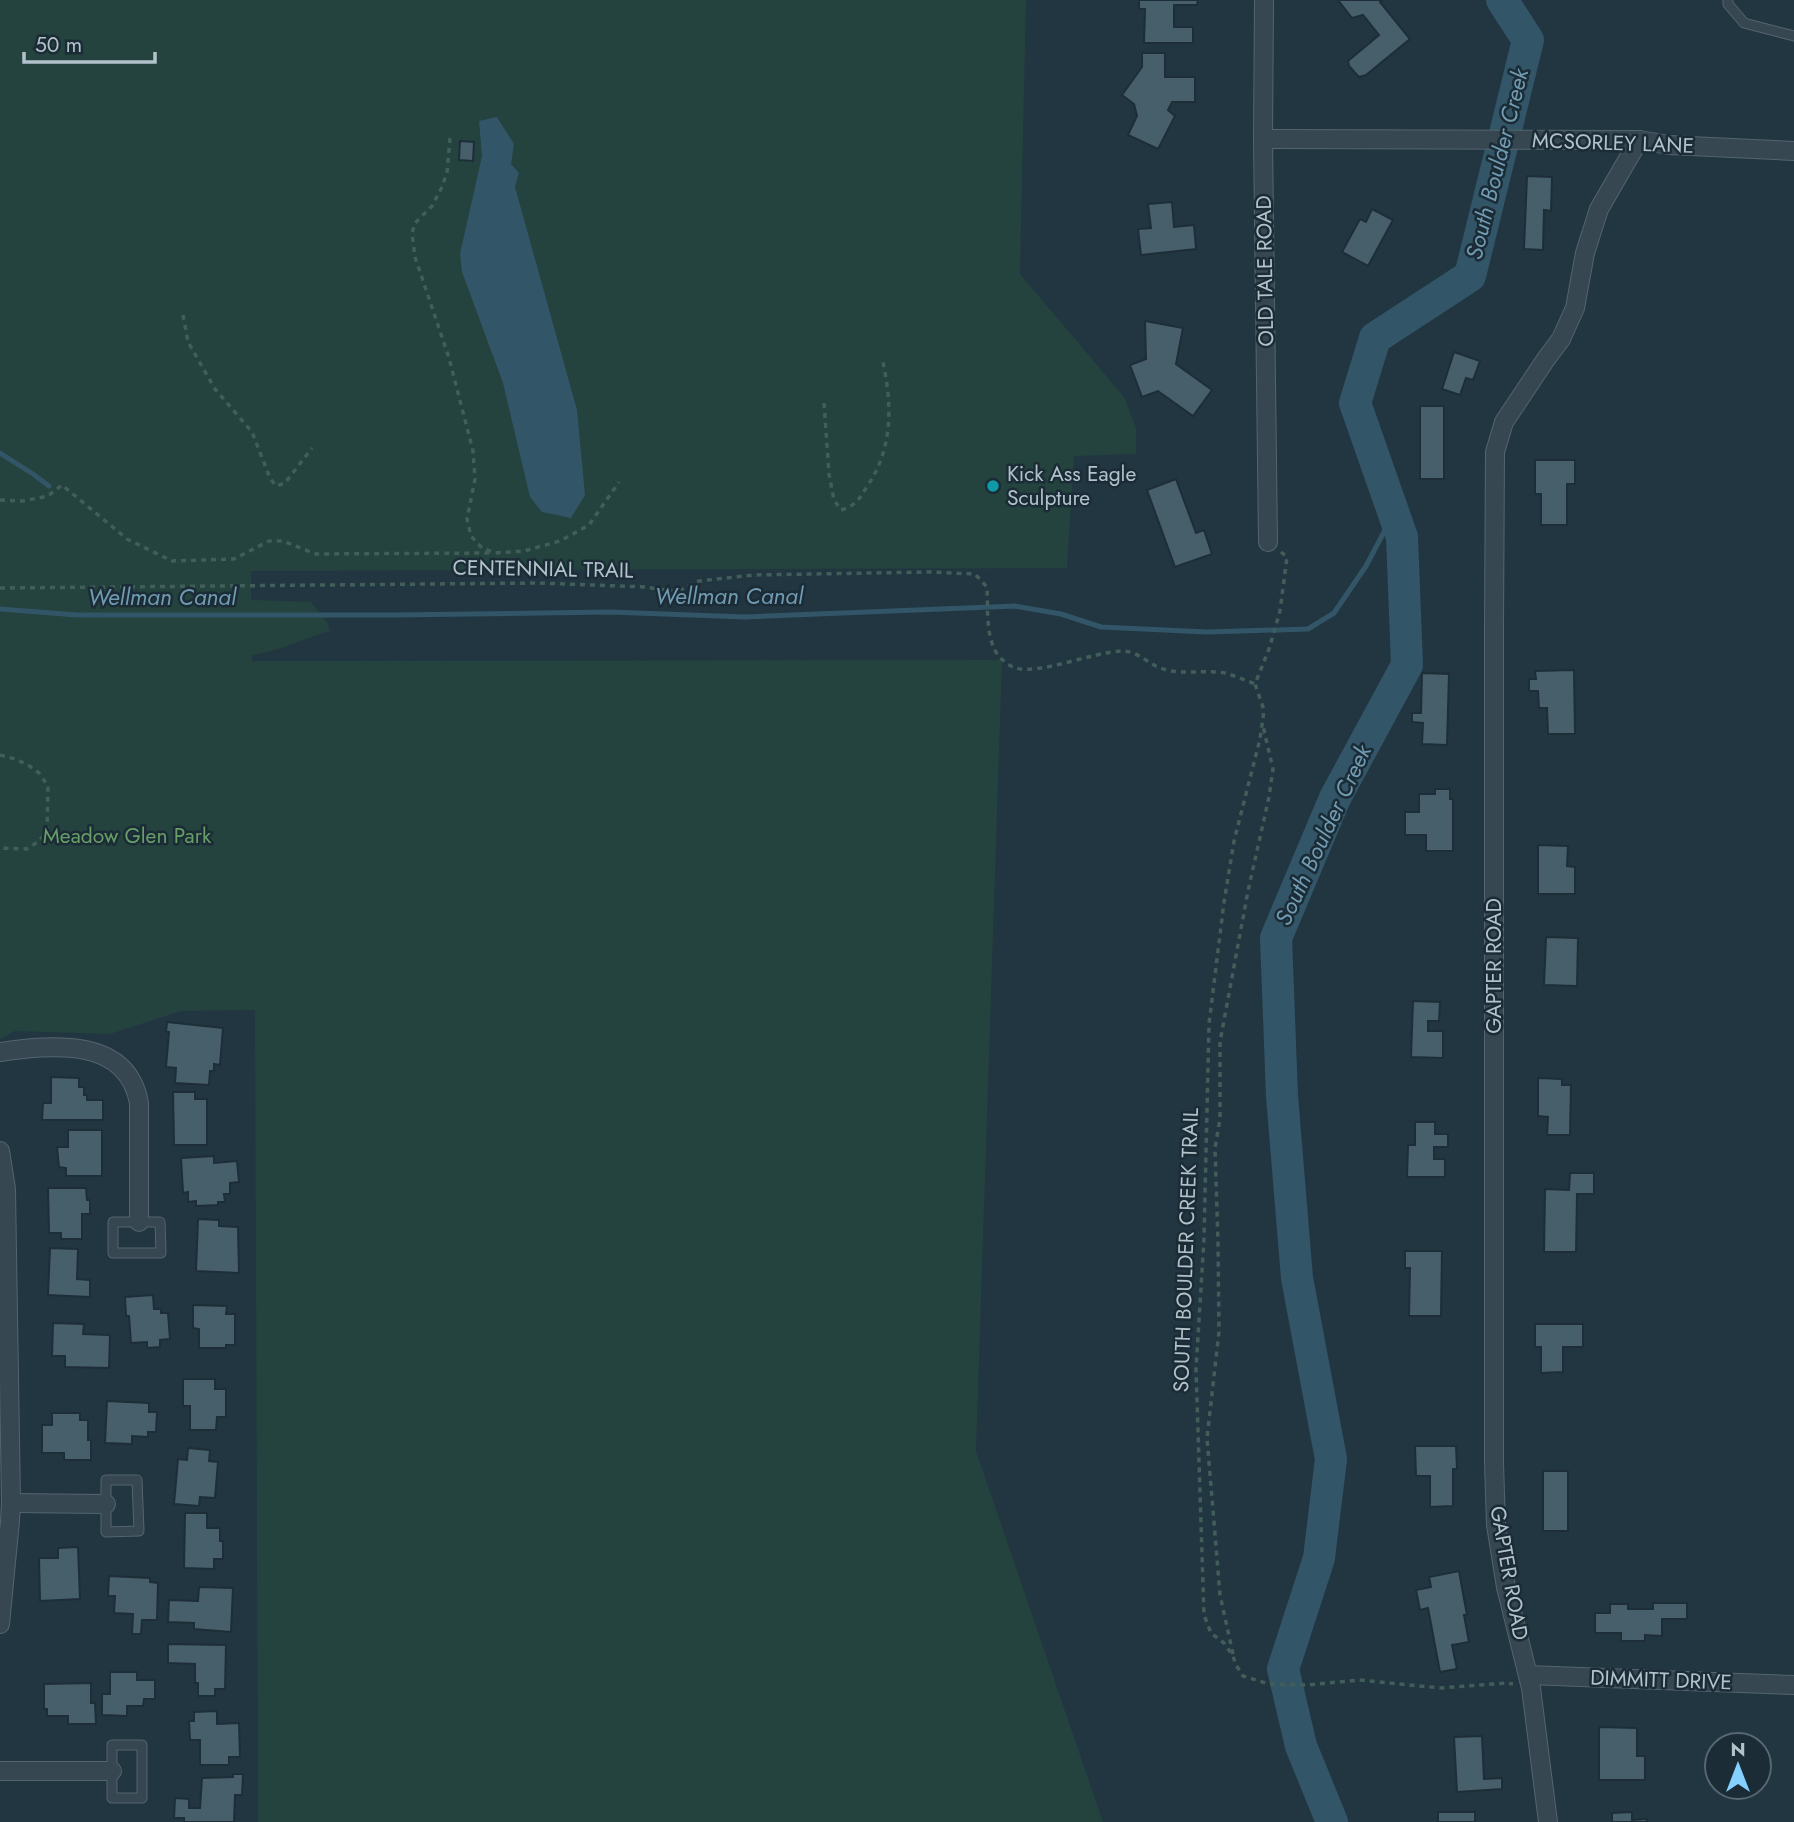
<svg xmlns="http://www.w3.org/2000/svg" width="1794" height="1822" viewBox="0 0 1794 1822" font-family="Jost,sans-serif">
	<rect width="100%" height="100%" fill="#223641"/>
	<path fill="#24423e" d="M 0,0 L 1026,0 L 1020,274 L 1124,397 L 1136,428 L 1136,454 L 1074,456 L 1067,568 L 251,571 L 251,600 L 311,602 L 327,622 L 330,631 C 302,639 281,651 252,655 L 252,661 L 1002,660 L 976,1451 L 1103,1822 L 258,1822 L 255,1010 L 181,1011 L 110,1034 L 15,1031 L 0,1039 Z"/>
	<polygon fill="#325568" points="497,117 514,144 511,164 519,173 515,187 577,410 585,495 571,518 542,512 530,497 503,383 462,272 460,254 482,156 479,121"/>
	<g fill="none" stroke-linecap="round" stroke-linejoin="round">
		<g stroke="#325568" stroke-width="5">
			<polyline points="0,453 33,474 49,486"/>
			<polyline points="0,609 77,615 395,615 610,612 745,617 1015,606 1061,614 1101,627 1207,632 1308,629 1334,613 1366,566 1394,513"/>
		</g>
		<polyline stroke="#325568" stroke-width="32" points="1332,1822 1301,1746 1283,1669 1319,1558 1331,1459 1297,1278 1282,1096 1276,938 1335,798 1407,665 1402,537 1355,403 1375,338 1470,276 1528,40 1502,0"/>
	</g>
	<g fill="#475f6a" stroke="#1d2e38" stroke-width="2">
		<polygon points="1139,0 1198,0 1197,5 1174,5 1174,27 1193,27 1193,43 1144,43 1145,9 1139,9"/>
		<polygon points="1338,0 1382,0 1380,2 1410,39 1366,75 1359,77 1349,66 1348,61 1379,35 1363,15 1352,18"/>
		<polygon points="1142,53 1165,53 1165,77 1195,77 1195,102 1172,102 1168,110 1175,116 1158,149 1128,135 1137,116 1134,104 1122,95 1142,67"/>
		<polygon points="460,141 474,142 473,161 459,160"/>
		<polygon points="1527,176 1552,177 1551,211 1544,210 1543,250 1524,249"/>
		<polygon points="1172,202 1174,227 1194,225 1196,249 1141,255 1138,229 1151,228 1148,204"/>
		<polygon points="1372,209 1393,220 1368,266 1342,252 1360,219 1366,222"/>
		<polygon points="1145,321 1183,328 1176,364 1212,390 1193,416 1158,391 1142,397 1130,365 1146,359"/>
		<polygon points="1454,352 1480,361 1473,380 1466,378 1460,395 1442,389"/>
		<rect x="1420" y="406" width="24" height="73"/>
		<polygon points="1535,460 1575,460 1575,484 1567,484 1567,525 1541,525 1541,494 1535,494"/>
		<polygon points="1176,479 1196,533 1204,530 1212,554 1175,567 1147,490"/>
		<polygon points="1574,670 1575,734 1548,734 1547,708 1539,708 1538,691 1529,691 1529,679 1536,679 1535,671"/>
		<polygon points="1422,673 1449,674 1447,745 1422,744 1423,723 1412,722 1412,713 1421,713"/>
		<polygon points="1435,789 1450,789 1450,799 1453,799 1453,851 1426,851 1426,835 1405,835 1405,812 1419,812 1419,794 1435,794"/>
		<polygon points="1538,845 1568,846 1567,866 1575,867 1575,894 1538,894"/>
		<polygon points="1546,937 1578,938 1577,986 1544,985"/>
		<polygon points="1413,1001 1440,1002 1439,1021 1428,1021 1428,1031 1443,1031 1443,1058 1411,1057"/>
		<polygon points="167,1022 223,1028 220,1065 214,1064 214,1071 210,1071 209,1085 175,1083 176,1068 166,1067 169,1032 166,1032"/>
		<polygon points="51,1077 79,1078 79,1087 84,1087 84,1095 87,1095 87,1100 103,1100 103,1120 42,1120 43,1103 51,1103"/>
		<polygon points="1538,1078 1562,1079 1562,1085 1571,1085 1570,1135 1547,1135 1548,1117 1538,1116"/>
		<polygon points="173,1092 195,1092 195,1099 207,1099 207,1145 174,1145"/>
		<polygon points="1415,1122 1435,1122 1435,1134 1448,1134 1448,1147 1434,1147 1434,1159 1445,1159 1445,1177 1407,1177 1408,1145 1415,1145"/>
		<polygon points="68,1130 102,1130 102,1176 66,1176 66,1168 59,1167 57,1147 68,1147"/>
		<polygon points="214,1156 214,1163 237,1161 239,1182 230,1183 230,1194 224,1194 225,1202 218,1202 218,1205 196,1206 196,1201 188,1202 188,1192 183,1193 181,1158"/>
		<polygon points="1570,1173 1594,1173 1594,1194 1577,1194 1576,1252 1544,1252 1545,1189 1569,1190"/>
		<polygon points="48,1188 86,1188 87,1200 90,1200 90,1214 82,1214 82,1239 61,1239 61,1233 49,1233"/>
		<polygon points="198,1219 219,1220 219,1226 238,1227 239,1273 196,1271"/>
		<polygon points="50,1248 78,1249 77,1279 90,1280 90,1297 48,1295"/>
		<polygon points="1405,1251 1442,1251 1441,1316 1409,1316 1410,1268 1405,1268"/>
		<polygon points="153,1295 154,1309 161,1309 161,1313 168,1313 170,1339 160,1340 160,1347 147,1348 147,1342 131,1343 129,1316 126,1316 125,1297"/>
		<polygon points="193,1305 227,1306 226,1314 235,1314 235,1345 226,1345 226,1348 199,1348 199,1329 193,1328"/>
		<polygon points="53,1323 84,1324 83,1334 110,1335 109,1368 65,1367 65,1356 52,1356"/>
		<polygon points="1535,1324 1583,1324 1583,1347 1563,1347 1563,1372 1541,1373 1541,1347 1535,1347"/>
		<polygon points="183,1379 215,1379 215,1389 226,1389 226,1417 217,1417 216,1430 190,1430 190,1406 183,1406"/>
		<polygon points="107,1401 149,1403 149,1412 157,1412 156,1432 148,1432 148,1437 132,1436 132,1444 105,1443"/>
		<polygon points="52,1413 80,1413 80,1420 88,1420 88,1440 91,1440 91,1460 64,1460 64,1453 42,1453 42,1425 52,1425"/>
		<polygon points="1415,1446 1456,1446 1457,1469 1453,1469 1453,1506 1430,1507 1430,1476 1416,1476"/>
		<polygon points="188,1448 210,1450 209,1461 218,1462 215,1498 200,1497 199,1506 174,1504 178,1459 187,1460"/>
		<rect x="1543" y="1471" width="25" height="60"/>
		<polygon points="185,1513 207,1513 207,1528 220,1528 220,1541 223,1541 223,1559 214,1559 214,1569 184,1568"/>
		<polygon points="78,1547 80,1599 40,1601 39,1558 58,1558 58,1548"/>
		<polygon points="1459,1571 1467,1615 1464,1615 1469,1642 1452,1645 1457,1669 1440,1672 1428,1608 1420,1610 1416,1590 1431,1587 1429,1577"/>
		<polygon points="109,1576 150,1578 150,1582 158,1583 157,1620 142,1620 141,1634 132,1634 133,1614 114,1613 115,1596 108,1596"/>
		<polygon points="199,1587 233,1588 231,1632 194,1629 194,1623 168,1622 169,1600 198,1601"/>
		<polygon points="1653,1603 1687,1603 1687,1619 1662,1619 1662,1636 1645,1635 1645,1641 1621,1641 1621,1633 1595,1633 1595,1613 1610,1613 1610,1604 1628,1604 1628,1609 1653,1609"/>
		<polygon points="168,1644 226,1645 225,1689 215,1689 215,1696 198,1696 198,1683 195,1683 195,1664 168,1663"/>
		<polygon points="110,1672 137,1672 137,1680 155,1680 155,1699 144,1699 143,1706 127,1706 127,1716 102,1715 102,1694 110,1694"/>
		<polygon points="91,1683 91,1703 95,1703 96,1724 68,1724 68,1716 47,1716 47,1709 44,1709 44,1684"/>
		<polygon points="217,1711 217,1724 239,1723 240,1757 229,1757 229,1765 200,1765 200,1740 190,1740 189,1721 194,1721 194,1712"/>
		<polygon points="1599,1727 1637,1728 1637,1756 1645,1756 1645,1780 1599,1780"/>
		<polygon points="1482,1736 1484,1779 1502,1778 1502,1789 1457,1792 1454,1737"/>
		<polygon points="233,1774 243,1774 242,1795 235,1795 234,1822 184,1822 184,1818 174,1818 175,1798 189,1799 189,1808 200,1808 202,1778 233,1777"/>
		<rect x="1438" y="1812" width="37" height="10"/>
		<polygon points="1632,1812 1632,1820 1647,1819 1647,1822 1612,1822 1612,1813"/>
	</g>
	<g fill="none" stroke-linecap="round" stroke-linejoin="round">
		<defs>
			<g id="lane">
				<polyline points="1728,0 1728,4 1744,23 1794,36"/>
				<polygon points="113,1222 160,1222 161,1253 113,1253"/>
				<polygon points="106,1480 137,1480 139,1531 106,1532"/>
				<rect x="112" y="1745" width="30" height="53"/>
			</g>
			<g id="street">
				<polyline points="1264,0 1263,139 1268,542"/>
				<polyline points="1263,139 1639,140 1669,145 1794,151"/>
				<path d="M 0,1052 C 51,1045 127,1036 139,1103 L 139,1222"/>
				<polyline points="0,1151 6,1189 11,1503 10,1521 0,1624"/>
				<polyline points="11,1503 106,1504"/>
				<polyline points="1528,1675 1794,1685"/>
				<polyline points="0,1771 112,1771"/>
				<polyline points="1548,1822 1531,1688 1506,1587 1496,1525 1494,1463 1494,624 1495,452 1504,422 1546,359 1561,339 1575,308 1585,253 1599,209 1639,140"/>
			</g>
		</defs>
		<use href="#lane" stroke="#54656e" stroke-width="11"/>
		<use href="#street" stroke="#54656e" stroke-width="20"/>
		<g stroke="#425e5a" stroke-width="3.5" stroke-dasharray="5 5" stroke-linecap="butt">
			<polyline points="450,138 447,173 441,189 432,206 415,223 412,233 415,257 449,358 473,451 475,479 467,519 471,536 482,548 495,553 524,551 560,541 589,525 619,482"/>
			<polyline points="183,315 188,342 215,389 252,432 270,478 276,486 285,483 312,448"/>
			<path d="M 824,403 L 829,474 L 834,500 L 841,510 C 857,505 859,499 868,485 C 894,446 892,401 882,358"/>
			<polyline points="0,500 23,501 48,496 62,485 127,539 172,561 234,559 269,541 283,541 316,554 493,553"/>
			<polyline points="1281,552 1287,557 1280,611 1269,649 1255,684 1264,710 1260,739 1234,841 1224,902 1209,1024 1204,1239 1196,1369 1204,1615 1211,1633 1224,1643 1233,1656 1236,1665 1243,1676 1269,1684 1308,1685 1359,1680 1441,1688 1507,1683 1513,1684"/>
			<path d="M 0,588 L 539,583 L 645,587 L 677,592 L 699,581 L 753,575 L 930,572 L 975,574 L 987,587 C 988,606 986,628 993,646 C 996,655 1006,665 1016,668 C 1039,675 1093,652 1122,651 C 1138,651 1147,663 1160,668 C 1182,676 1203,669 1225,673 C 1235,676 1245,680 1255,684"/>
			<polyline points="0,755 15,759 28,765 39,773 48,786 47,831 39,841 27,849 0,848"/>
			<polyline points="1233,1654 1220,1595 1207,1438 1219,1332 1218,1242 1215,1148 1220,1119 1220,1042 1248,891 1269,797 1273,769 1263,726"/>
		</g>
		<use href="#lane" stroke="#364751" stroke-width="9"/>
		<use href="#street" stroke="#364751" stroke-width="18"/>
	</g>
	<circle fill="#0f9aa8" stroke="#1b2c36" stroke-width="2.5" cx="993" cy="486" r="7"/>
	<g text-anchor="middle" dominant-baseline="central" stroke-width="5" stroke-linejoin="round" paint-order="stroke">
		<g font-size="21" fill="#b2c2cb" stroke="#1b2c36">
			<text transform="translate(1613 143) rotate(2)">MCSORLEY LANE</text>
			<text transform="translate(1265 271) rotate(-91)">OLD TALE ROAD</text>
			<text transform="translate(543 569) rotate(1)">CENTENNIAL TRAIL</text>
			<text transform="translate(1494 966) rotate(-90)">GAPTER ROAD</text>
			<text transform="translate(1186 1250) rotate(-88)">SOUTH BOULDER CREEK TRAIL</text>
			<text transform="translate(1509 1573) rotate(80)">GAPTER ROAD</text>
			<text transform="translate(1661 1680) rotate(2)">DIMMITT DRIVE</text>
		</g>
		<g font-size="21" fill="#b2c2cb" stroke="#1b2c36" text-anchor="start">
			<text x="1007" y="474">Kick Ass Eagle<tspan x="1007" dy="24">Sculpture</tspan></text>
		</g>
		<g font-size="21" fill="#679f67" stroke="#1b2c36">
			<text x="127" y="836">Meadow Glen Park</text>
		</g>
		<g font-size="23" font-style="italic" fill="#709bb2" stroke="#1b2c36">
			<text transform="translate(1497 164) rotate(-76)">South Boulder Creek</text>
			<text x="729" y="596">Wellman Canal</text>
			<text x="162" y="597">Wellman Canal</text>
			<text transform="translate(1323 835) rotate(-65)">South Boulder Creek</text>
		</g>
	</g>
	<g transform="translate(1738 1766)"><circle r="33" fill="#1b2c36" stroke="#576872" stroke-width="2"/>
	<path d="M0-5L12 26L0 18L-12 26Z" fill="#84d0ff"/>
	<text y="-10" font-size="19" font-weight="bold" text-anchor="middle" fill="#b2c2cb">N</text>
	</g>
	<path d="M24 52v10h131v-10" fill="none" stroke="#b2c2cb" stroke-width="3.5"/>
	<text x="35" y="52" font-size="21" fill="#b2c2cb" stroke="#1b2c36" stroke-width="5" paint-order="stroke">50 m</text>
</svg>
